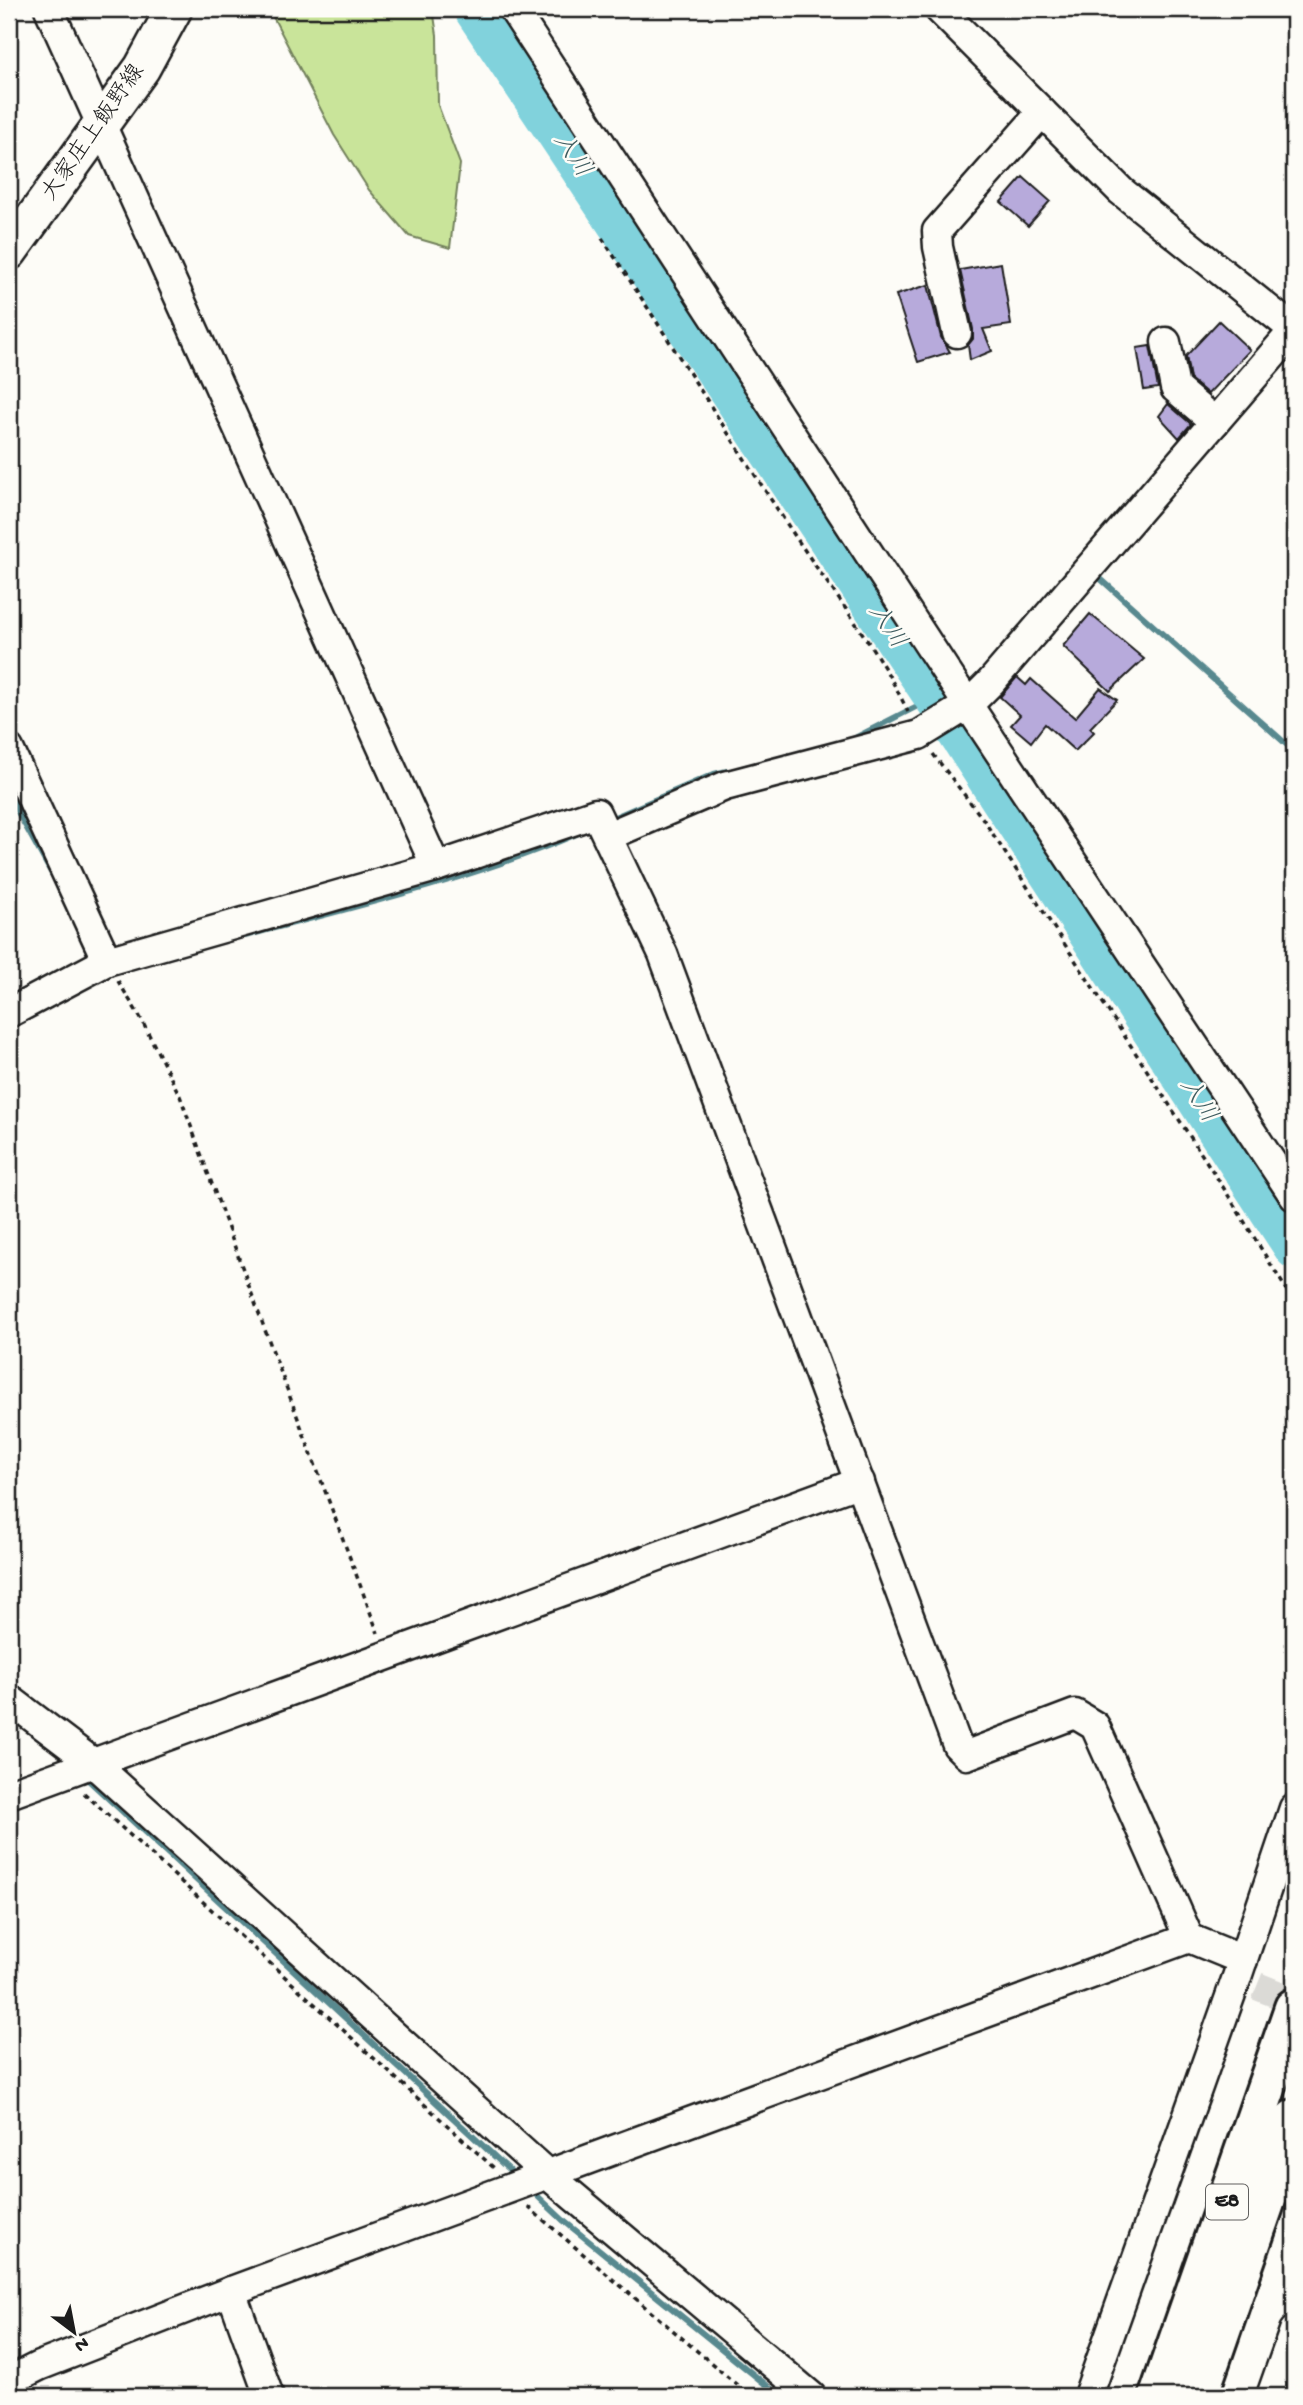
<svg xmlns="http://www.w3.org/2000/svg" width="1303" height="2405" viewBox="0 0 1303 2405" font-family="'Gochi Hand','Klee One',sans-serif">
	<rect width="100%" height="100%" fill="#fdfcf7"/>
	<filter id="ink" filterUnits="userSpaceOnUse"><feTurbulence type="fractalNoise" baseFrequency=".0143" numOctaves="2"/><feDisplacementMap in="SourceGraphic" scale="14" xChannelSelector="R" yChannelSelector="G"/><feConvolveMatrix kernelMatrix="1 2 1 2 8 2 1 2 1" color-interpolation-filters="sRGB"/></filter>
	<g filter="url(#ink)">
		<polygon fill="#c9e49a" stroke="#72805b" stroke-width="2" points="269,9 433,9 437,35 438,105 460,164 450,248 409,236 369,190 334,135"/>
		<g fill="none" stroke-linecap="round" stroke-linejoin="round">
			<g stroke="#59898f" stroke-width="6">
				<polyline points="1094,573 1294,751"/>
				<polyline points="939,707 955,696"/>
				<polyline points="853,739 933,698"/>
				<polyline points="9,796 52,874"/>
				<polyline points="608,820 714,774 727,771"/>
				<path d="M 245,936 C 357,906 472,879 579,833"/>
				<polyline points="84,1776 518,2178"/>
				<polyline points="531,2190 564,2221 780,2396"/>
			</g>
			<polyline stroke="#81d2dc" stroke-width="38" points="472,9 939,707 1294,1250"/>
		</g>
		<g fill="#b7aadb" stroke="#1c1c1c" stroke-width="2">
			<polygon points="1023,177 1050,201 1028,226 1001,202"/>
			<polygon points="1001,263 1011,325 983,329 992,351 970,360 968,345 973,339 973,329 960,270"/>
			<polygon points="928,285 941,337 950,352 918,362 896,295"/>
			<polygon points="1219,321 1250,350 1208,394 1190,379 1186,356"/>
			<polygon points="1150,346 1158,388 1144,390 1137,348"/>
			<polygon points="1168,404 1191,424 1179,438 1159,416"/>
			<polygon points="1090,614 1144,659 1110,691 1063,646"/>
			<polygon points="1017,677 1026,685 1031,679 1075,718 1100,688 1117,700 1090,728 1094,732 1075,751 1045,724 1031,742 1011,725 1020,715 1000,697"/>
		</g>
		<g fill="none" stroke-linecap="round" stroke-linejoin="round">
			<polyline stroke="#dbdad6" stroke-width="28" stroke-dasharray="28 14" stroke-linecap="butt" points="1257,1986 1294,2001"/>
			<defs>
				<g id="minor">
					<polyline points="49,9 436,867"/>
					<polyline points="513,9 968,705 1294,1196"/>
					<polyline points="939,9 1121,191 1294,330"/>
					<polyline points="957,333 938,247 937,231 1042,112"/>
					<polyline points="1166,342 1175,388 1215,422"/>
					<polyline points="9,749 107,961 436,867 596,813 663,954 957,1745 967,1755 1075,1714 1095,1726 1189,1938"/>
					<polyline points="608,836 725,786 919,735 968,705 991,682 1294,330"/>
					<polyline points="9,1013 107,961"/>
					<polyline points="9,1699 92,1762 547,2174 811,2396"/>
					<polyline points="9,1794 860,1482"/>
					<polyline points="231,2291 269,2396"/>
					<polyline points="9,2381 39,2366 231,2291 1189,1938 1243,1960"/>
					<polyline points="1088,2396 1237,1977 1294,1808"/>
					<polyline points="1271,2396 1294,2331"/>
				</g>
				<polyline id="major" points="9,252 142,68 174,9"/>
				<g id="highway">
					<polyline points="1159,2396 1294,2008"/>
					<polyline points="1198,2396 1294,2119"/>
				</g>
			</defs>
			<use href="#minor" stroke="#1c1c1c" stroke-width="33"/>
			<use href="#major" stroke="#1c1c1c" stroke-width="40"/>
			<use href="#highway" stroke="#1c1c1c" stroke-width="44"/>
			<g stroke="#1c1c1c" stroke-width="3.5" stroke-dasharray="5 5" stroke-linecap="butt">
				<path d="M 602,238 C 667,336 728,435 793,533 C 832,592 878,648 908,712"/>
				<polyline points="933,754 983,819 1223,1187 1294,1302"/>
				<polyline points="118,981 140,1017 180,1096 262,1322 378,1633"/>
				<polyline points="84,1793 494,2168"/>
				<polyline points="528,2207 750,2396"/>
			</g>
			<use href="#minor" stroke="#fdfcf7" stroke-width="28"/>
			<use href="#major" stroke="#fdfcf7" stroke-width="35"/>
			<use href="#highway" stroke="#fdfcf7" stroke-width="38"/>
		</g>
	</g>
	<g text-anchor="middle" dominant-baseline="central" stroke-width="5" stroke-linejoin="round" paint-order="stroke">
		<rect fill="#fdfcf7" stroke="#605f5e" stroke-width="2" x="1206" y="2184.5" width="42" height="35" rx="5"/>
		<g font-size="21" font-weight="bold" fill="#1c1c1c">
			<text x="1227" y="2202">E8</text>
		</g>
		<g font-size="23" fill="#1c1c1c" stroke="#fdfcf7">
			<text transform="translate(94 133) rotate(-55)">大家庄上飯野線</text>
		</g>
		<g font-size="24" font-style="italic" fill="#3f5c5f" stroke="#fdfcf7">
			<text transform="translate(571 156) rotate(56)">入川</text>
			<text transform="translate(886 627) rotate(56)">入川</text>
			<text transform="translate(1197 1101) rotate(57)">入川</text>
		</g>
	</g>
	<rect width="1303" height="2405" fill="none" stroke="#fdfcf7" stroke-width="35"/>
	<rect x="18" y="18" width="1268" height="2370" fill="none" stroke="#1c1c1c" stroke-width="2.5" filter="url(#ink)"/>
	<g transform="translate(74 2332) rotate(148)" stroke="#fdfcf7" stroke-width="5" paint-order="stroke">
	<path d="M0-5L12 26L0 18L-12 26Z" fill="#1c1c1c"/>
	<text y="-10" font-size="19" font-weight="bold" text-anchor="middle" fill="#1c1c1c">N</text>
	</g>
</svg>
